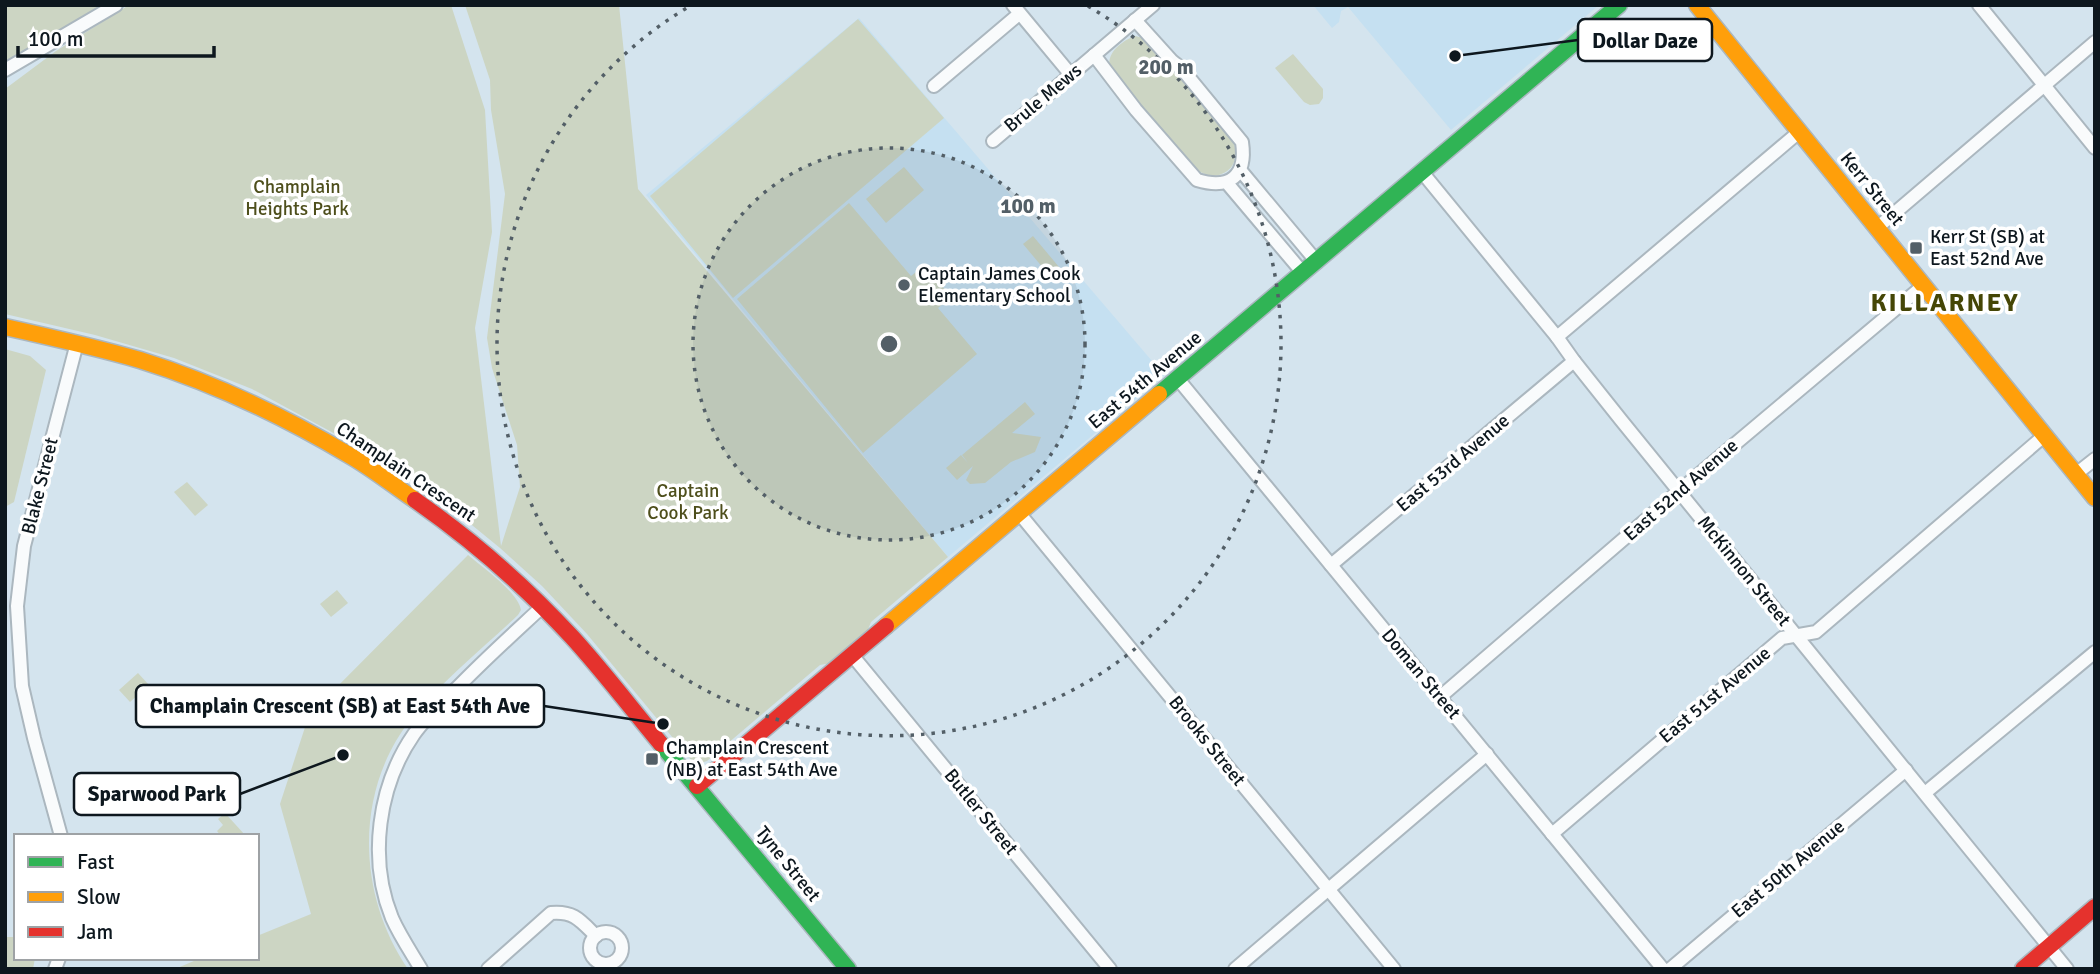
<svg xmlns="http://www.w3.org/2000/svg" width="2100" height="974" viewBox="0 0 2100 974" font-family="Signika,sans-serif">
	<rect width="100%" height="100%" fill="#d4e4ee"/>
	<g fill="#c5e0f1">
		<polygon points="1313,5 1599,5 1451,130 1348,7 1341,11 1339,22 1332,28"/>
		<polygon points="859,18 1164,375 948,557 646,195"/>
	</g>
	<g fill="#ccd5c3">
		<polygon points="5,5 101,5 37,45 5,61"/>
		<polygon points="129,5 451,5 485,110 492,232 475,328 501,546 520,487 517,445 492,368 487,338 505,194 491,110 490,80 465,5 619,5 638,189 948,557 871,622 867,632 831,663 820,665 707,761 698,764 692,761 587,634 542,586 500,548 456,512 374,455 252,389 174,358 95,335 5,314 5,89 56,51"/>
		<polygon points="858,19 944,118 733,298 650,196"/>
		<path d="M 1135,36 L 1144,38 L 1154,47 L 1234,142 C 1238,163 1233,172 1212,177 L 1198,171 L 1117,77 C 1115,74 1112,71 1110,67 C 1106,53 1123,40 1135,36 Z"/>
		<polygon points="1293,54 1323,89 1323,98 1319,104 1310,105 1304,102 1275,68"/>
		<polygon points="904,167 924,190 886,223 866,199"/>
		<polygon points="849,203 911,276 925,265 951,297 938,308 977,354 863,453 737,299"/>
		<polygon points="1033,236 1059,267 1049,275 1023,244"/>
		<polygon points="5,349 30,356 46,370 14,502 5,507"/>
		<polygon points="1025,402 1035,414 1012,433 1041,437 1035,452 1011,462 985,483 970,484 966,480 973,466 957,480 946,468 961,455 968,463 962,455"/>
		<polygon points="187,482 208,505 195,516 174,492"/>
		<path d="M 468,555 C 482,567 518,592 521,610 L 518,615 C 482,649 442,681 411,719 C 354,791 357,895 408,969 L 175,969 L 201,958 L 257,958 L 257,936 L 311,914 L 280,804 L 309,715 Z"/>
		<polygon points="337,590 348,603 331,617 320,604"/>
		<polygon points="138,673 149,685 130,702 119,690"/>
		<polygon points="225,813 245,835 244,836 221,836 217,831 223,825 218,819"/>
		<polygon points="5,937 16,937 16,958 35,958 33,969 5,969"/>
	</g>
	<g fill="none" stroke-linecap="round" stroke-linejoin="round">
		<defs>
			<g id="street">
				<polyline points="1013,5 1071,75"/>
				<polyline points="1979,5 2095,148"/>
				<path d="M 1094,55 L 1136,110 L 1197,180 C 1230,190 1247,176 1242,142 L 1182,69 L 1172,61 L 1135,20"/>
				<polyline points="5,70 116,5"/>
				<polyline points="934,86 1019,14"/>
				<polyline points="993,141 1153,5"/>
				<polyline points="1241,171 1317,262"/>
				<polyline points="1422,172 1557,337 1574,361 1621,420 2067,969"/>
				<polyline points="1227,183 1303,273"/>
				<polyline points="1877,228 2095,42"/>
				<polyline points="1557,337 1799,132"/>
				<polyline points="1178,379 1663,969"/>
				<polyline points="2076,474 2095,459"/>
				<polyline points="1019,513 1394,969"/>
				<polyline points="1331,565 1574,361"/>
				<polyline points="852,655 1110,969"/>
				<polyline points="1440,697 1691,481 1924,285"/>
				<polyline points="1925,793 2095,652"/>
				<polyline points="1552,834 1782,638 1816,632 2045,435"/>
				<polyline points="61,836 34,738 22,686 17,606 24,546 77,343"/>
				<circle cx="606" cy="948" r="16"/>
				<polyline points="55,969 59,958"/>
				<path d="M 421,969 C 411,952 400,936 392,918 C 368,859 378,786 414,734 C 426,717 443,702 458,687 C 485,659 514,633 543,606"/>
				<path d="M 488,969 L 551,913 C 574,911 580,920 596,936"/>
				<polyline points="1235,969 1487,754"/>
				<polyline points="1670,969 1906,770"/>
			</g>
			<g id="fast">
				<polyline points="1159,394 1619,5"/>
				<polyline points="661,744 848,969"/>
			</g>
			<g id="slow">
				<polyline points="1697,5 2095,498"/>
				<path d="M 5,327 C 50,337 95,347 140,360 C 211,382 285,417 349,455 C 372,468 393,485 415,500"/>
				<polyline points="886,626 1159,394"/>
			</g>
			<g id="jam">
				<path d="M 415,500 C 472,540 525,586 572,637 C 603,671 631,708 661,744"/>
				<polyline points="697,786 886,626"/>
				<polyline points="2023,969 2095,907"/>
			</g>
		</defs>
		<use href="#street" stroke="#abb7bf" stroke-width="16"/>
		<use href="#fast" stroke="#abb7bf" stroke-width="19"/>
		<use href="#slow" stroke="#abb7bf" stroke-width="19"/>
		<use href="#jam" stroke="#abb7bf" stroke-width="19"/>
		<use href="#street" stroke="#f9fbfc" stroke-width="12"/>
		<use href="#fast" stroke="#30b455" stroke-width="16"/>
		<use href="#slow" stroke="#ff9f0a" stroke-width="16"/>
		<use href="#jam" stroke="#e5322d" stroke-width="16"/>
	</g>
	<circle cx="889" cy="344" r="196" fill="#535f67" fill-opacity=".12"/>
	<g fill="none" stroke="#535f67" stroke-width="3.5" stroke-dasharray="3.5 7">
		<circle cx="889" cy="344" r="196"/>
		<path d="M1088 6A392 392 0 1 1 690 6"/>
	</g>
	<g fill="#535f67" stroke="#fff" stroke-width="2.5">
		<rect x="1909" y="241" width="14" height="14" rx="3.5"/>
		<circle cx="904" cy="285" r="7"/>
		<rect x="645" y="752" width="14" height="14" rx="3.5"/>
	</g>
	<g text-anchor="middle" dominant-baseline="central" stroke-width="7" stroke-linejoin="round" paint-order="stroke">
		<g font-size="19" fill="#0d171e" stroke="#fff">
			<text transform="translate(1043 98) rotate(-40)">Brule Mews</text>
			<text transform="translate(1872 189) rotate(51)">Kerr Street</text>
			<text transform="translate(1145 380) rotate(-40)">East 54th Avenue</text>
			<text transform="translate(1453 463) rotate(-40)">East 53rd Avenue</text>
			<text transform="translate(406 472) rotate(34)">Champlain Crescent</text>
			<text transform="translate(40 486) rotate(-76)">Blake Street</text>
			<text transform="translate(1681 490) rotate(-41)">East 52nd Avenue</text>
			<text transform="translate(1744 571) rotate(51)">McKinnon Street</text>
			<text transform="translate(1421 674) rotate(50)">Doman Street</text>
			<text transform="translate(1715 695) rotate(-40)">East 51st Avenue</text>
			<text transform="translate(1207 741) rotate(51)">Brooks Street</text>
			<text transform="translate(981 812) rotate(51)">Butler Street</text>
			<text transform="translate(788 864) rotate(51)">Tyne Street</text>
			<text transform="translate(1788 869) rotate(-40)">East 50th Avenue</text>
		</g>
		<g font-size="19" fill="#4e4f1c" stroke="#fff">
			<text x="297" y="187">Champlain<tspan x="297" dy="22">Heights Park</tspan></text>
			<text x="688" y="491">Captain<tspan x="688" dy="22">Cook Park</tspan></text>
		</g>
		<g font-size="19" fill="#0d171e" stroke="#fff" text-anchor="start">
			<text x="1930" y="237">Kerr St (SB) at<tspan x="1930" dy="22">East 52nd Ave</tspan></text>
			<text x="918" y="274">Captain James Cook<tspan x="918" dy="22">Elementary School</tspan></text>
			<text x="666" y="748">Champlain Crescent<tspan x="666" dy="22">(NB) at East 54th Ave</tspan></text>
		</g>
		<g font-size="26" font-weight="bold" letter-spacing="2" fill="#454606" stroke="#fff">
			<text x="1945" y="303">KILLARNEY</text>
		</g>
	</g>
	<circle cx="889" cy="344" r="10" fill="#535f67" stroke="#fff" stroke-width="3.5"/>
	<g font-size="21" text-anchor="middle" font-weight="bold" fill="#535f67" stroke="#fff" stroke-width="7" stroke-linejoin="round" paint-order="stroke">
		<text x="1166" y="74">200 m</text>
		<text x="1028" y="213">100 m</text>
	</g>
	<path fill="none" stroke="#0d171e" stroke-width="2.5" d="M1455 56L1578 40M663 724L544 706M343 755L240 794"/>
	<g fill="#0d171e" stroke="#fff" stroke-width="2.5">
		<circle cx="1455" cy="56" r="7"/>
		<circle cx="663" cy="724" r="7"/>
		<circle cx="343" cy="755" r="7"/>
	</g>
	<g fill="#fff" stroke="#0d171e" stroke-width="2.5">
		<rect x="1578" y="19" width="134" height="42" rx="7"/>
		<rect x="136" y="685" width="408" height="42" rx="7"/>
		<rect x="74" y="773" width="166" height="42" rx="7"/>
	</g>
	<g font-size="21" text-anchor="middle" font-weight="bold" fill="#0d171e">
		<text x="1645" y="48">Dollar Daze</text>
		<text x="340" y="713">Champlain Crescent (SB) at East 54th Ave</text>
		<text x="157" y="801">Sparwood Park</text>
	</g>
	<rect width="2100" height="974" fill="none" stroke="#0d171e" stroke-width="14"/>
	<rect x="14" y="834" width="245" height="126" fill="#ffffff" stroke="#9ea2a5" stroke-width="2"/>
	<rect x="28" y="857" width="35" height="10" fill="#30b455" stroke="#9ea2a5" stroke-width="2"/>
	<text x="77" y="869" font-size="21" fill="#0d171e">Fast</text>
	<rect x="28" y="892" width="35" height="10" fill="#ff9f0a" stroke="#9ea2a5" stroke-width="2"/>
	<text x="77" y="904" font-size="21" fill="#0d171e">Slow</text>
	<rect x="28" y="927" width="35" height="10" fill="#e5322d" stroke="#9ea2a5" stroke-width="2"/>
	<text x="77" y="939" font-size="21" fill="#0d171e">Jam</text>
	<path d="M18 46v10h196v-10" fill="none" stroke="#0d171e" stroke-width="3.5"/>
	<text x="28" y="46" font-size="21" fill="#0d171e" stroke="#ffffff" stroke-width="5" paint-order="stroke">100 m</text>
</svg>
